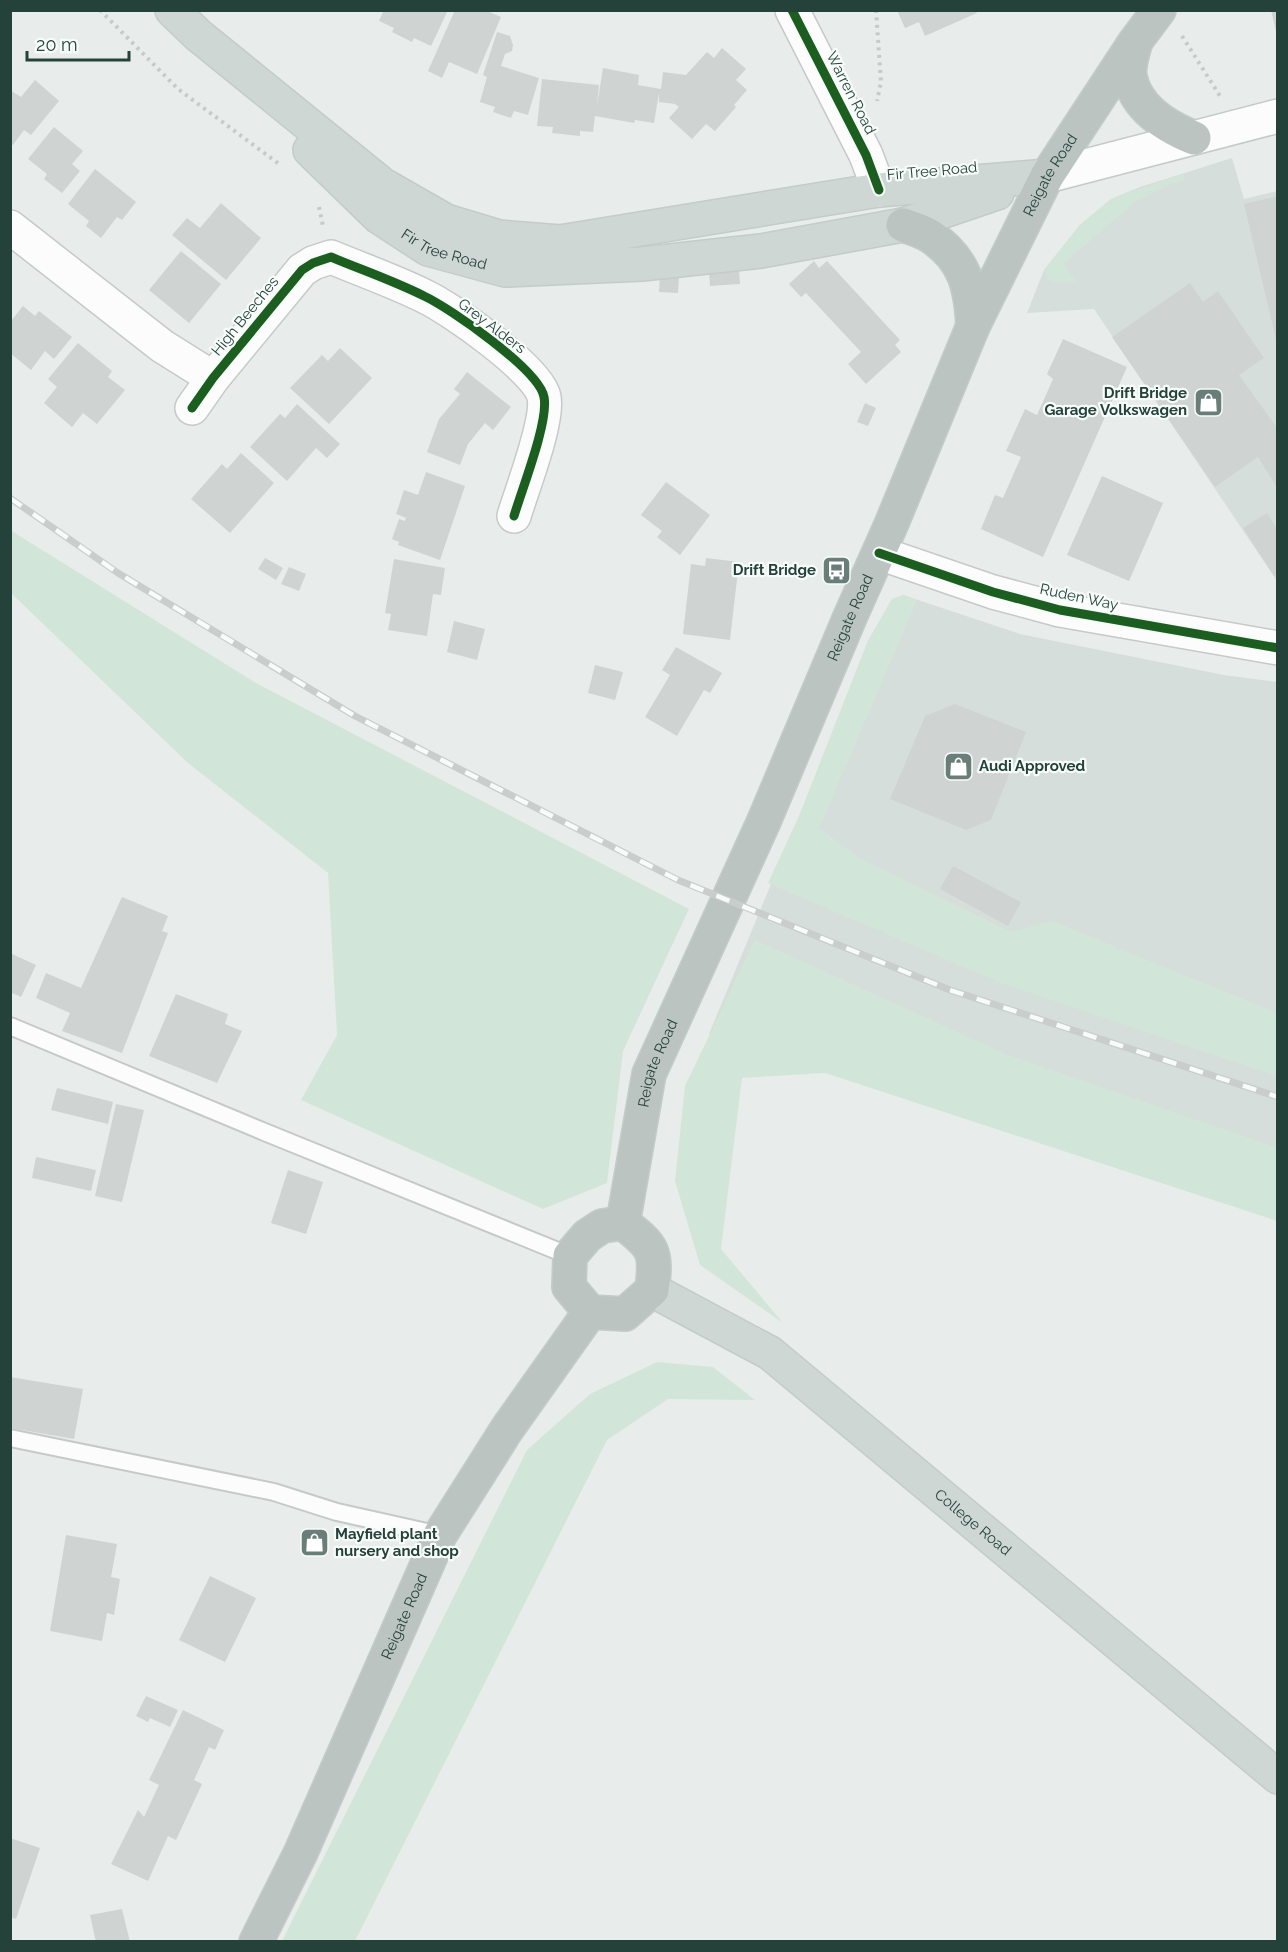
<svg xmlns="http://www.w3.org/2000/svg" width="1288" height="1952" viewBox="0 0 1288 1952" font-family="Raleway,sans-serif">
	<rect width="100%" height="100%" fill="#e8edeb"/>
	<g fill="#d6dedb">
		<polygon points="1232,158 1244,199 1277,191 1277,581 1094,309 1027,313 1044,270 1080,225 1111,199 1140,187"/>
		<polygon points="903,595 1020,634 1224,675 1277,682 1277,1219 709,1034 800,814 868,641 892,599"/>
	</g>
	<g fill="#d1e6d8">
		<polygon points="1183,174 1185,180 1166,186 1136,201 1063,264 1077,283 1051,282 1044,270 1080,225 1111,199"/>
		<polygon points="10,530 256,683 689,909 623,1051 607,1183 543,1209 301,1100 337,1035 328,873 188,763 11,593"/>
		<polygon points="903,595 917,600 819,828 859,858 1011,932 1052,921 1277,1013 1277,1076 1001,983 768,883 800,814 868,641 892,599"/>
		<polygon points="755,940 1008,1055 1277,1148 1277,1221 825,1073 742,1078 721,1249 783,1323 700,1265 675,1181 685,1086"/>
		<polygon points="657,1362 713,1367 755,1400 668,1399 607,1440 355,1941 282,1941 527,1450 590,1394"/>
	</g>
	<g fill="#cfd4d2">
		<polygon points="384,10 448,10 431,46 414,38 412,42 392,32 394,28 379,21"/>
		<polygon points="455,10 485,10 501,17 477,74 449,62 442,78 428,71"/>
		<polygon points="897,10 975,10 977,13 925,36 919,22 905,28"/>
		<polygon points="1271,10 1278,10 1278,36 1277,36"/>
		<polygon points="497,32 510,36 513,45 512,51 505,54 501,66 539,78 528,115 514,111 511,118 493,112 495,107 480,102 487,77 483,75"/>
		<polygon points="722,48 746,69 736,80 747,90 734,105 736,107 715,131 706,124 692,139 669,118 679,107 675,104 659,102 659,93 654,123 635,120 634,123 595,116 593,132 580,131 580,136 552,133 553,127 537,126 542,79 599,85 597,106 603,68 639,75 638,85 661,89 663,72 686,75 707,52 714,58"/>
		<polygon points="35,80 59,101 31,135 24,130 13,145 10,143 10,90 21,97"/>
		<polygon points="54,127 83,151 72,164 80,171 62,193 44,179 47,174 28,159"/>
		<polygon points="95,169 136,202 122,220 117,217 101,238 86,226 89,221 68,204"/>
		<polygon points="1278,196 1278,343 1277,344 1244,204"/>
		<polygon points="221,203 261,238 226,280 172,235 187,218 200,228"/>
		<polygon points="181,251 221,284 189,323 149,290"/>
		<polygon points="814,261 819,268 827,261 900,340 895,345 901,352 866,384 848,364 861,352 806,293 801,297 789,284"/>
		<polygon points="739,269 740,284 710,286 709,271"/>
		<polygon points="660,276 679,277 678,293 659,292"/>
		<polygon points="1190,283 1203,302 1218,291 1264,358 1239,375 1278,429 1278,489 1258,457 1215,487 1112,337"/>
		<polygon points="23,306 35,316 39,311 72,337 54,359 45,351 31,370 10,353 10,322"/>
		<polygon points="1063,339 1127,367 1043,557 981,529 995,495 1003,498 1021,457 1006,451 1025,409 1037,415 1053,379 1047,374"/>
		<polygon points="78,343 112,371 108,377 125,390 97,424 83,413 72,427 44,403 57,387 48,379"/>
		<polygon points="340,348 372,378 329,424 290,388 322,355 328,361"/>
		<polygon points="467,372 511,407 493,430 485,423 468,444 460,465 427,452 439,419 460,394 454,389"/>
		<polygon points="865,403 876,408 868,426 857,422"/>
		<polygon points="297,404 340,444 327,458 316,448 287,481 250,447 280,414 285,418"/>
		<polygon points="241,453 274,483 230,533 191,499 222,464 227,469"/>
		<polygon points="426,472 465,486 440,560 398,545 399,542 392,539 399,519 405,521 406,518 396,514 404,490 418,495"/>
		<polygon points="1102,476 1163,503 1129,581 1067,555"/>
		<polygon points="666,482 710,515 680,555 657,537 662,531 641,515"/>
		<polygon points="1267,513 1278,530 1278,574 1274,576 1243,528"/>
		<polygon points="265,558 283,568 276,580 258,569"/>
		<polygon points="706,558 739,562 730,640 683,634 691,564 705,566"/>
		<polygon points="394,559 445,568 441,595 433,594 427,636 388,630 391,614 385,613"/>
		<polygon points="289,567 306,574 299,591 281,584"/>
		<polygon points="454,621 485,629 477,660 447,652"/>
		<polygon points="676,647 722,673 710,693 704,690 677,736 645,717 670,675 662,670"/>
		<polygon points="595,665 623,672 615,700 588,693"/>
		<polygon points="955,704 1026,732 991,820 966,830 890,799 925,716"/>
		<polygon points="953,866 1021,902 1008,926 940,889"/>
		<polygon points="122,897 168,916 162,931 168,933 122,1053 62,1031 70,1013 36,998 46,973 81,988"/>
		<polygon points="10,953 36,965 21,997 10,992"/>
		<polygon points="176,994 228,1014 225,1024 242,1031 217,1083 149,1056"/>
		<polygon points="57,1088 113,1102 108,1124 51,1110"/>
		<polygon points="116,1104 144,1110 122,1202 95,1196"/>
		<polygon points="36,1157 96,1170 91,1191 32,1178"/>
		<polygon points="288,1170 323,1182 306,1234 271,1223"/>
		<polygon points="10,1377 83,1389 74,1439 10,1428"/>
		<polygon points="66,1535 117,1544 111,1577 120,1579 114,1615 107,1613 102,1641 50,1631"/>
		<polygon points="210,1576 256,1598 225,1662 179,1640"/>
		<polygon points="146,1696 178,1710 170,1727 150,1718 148,1722 136,1716"/>
		<polygon points="183,1710 224,1730 215,1750 209,1747 194,1780 202,1784 176,1840 168,1836 148,1881 111,1864 138,1810 144,1817 159,1785 149,1780"/>
		<polygon points="10,1838 40,1848 16,1919 10,1917"/>
		<polygon points="122,1909 130,1942 96,1942 90,1915"/>
	</g>
	<g fill="none" stroke-linecap="round" stroke-linejoin="round">
		<defs>
			<g id="lane">
				<polyline points="10,1026 267,1133 570,1256"/>
				<polyline points="10,1438 274,1492 337,1512 440,1535"/>
			</g>
			<g id="street">
				<polyline points="792,10 866,155 879,190"/>
				<polyline points="10,227 162,346 213,378"/>
				<path d="M 192,408 L 213,378 L 302,270 L 313,263 L 331,257 C 362,270 394,281 424,296 C 450,308 539,370 544,397 C 549,421 522,489 514,516"/>
				<polyline points="879,553 993,592 1060,610 1278,648"/>
			</g>
			<polyline id="secondary" points="1047,176 1278,116"/>
			<g id="primary">
				<polyline points="172,10 198,35 383,185 446,221 499,237 560,242 879,190 1047,176"/>
				<path id="s1" d="M 310,150 L 379,217 L 428,249 L 505,270 L 642,264 L 761,251 L 903,225 L 997,193"/>
				<path id="s2" d="M 652,1290 L 770,1353 L 1278,1777"/>
			</g>
			<g id="highway">
				<path d="M 1135,44 C 1132,55 1128,66 1130,77 C 1136,108 1167,127 1194,138"/>
				<path d="M 903,225 C 912,228 922,231 930,236 C 965,259 971,287 973,326"/>
				<path id="s3" d="M 623,1223 L 649,1074 L 764,821 L 850,617 L 891,525 L 973,326 L 1047,176 L 1135,42 L 1159,10"/>
				<path d="M 623,1223 C 654,1247 657,1251 652,1290 L 625,1314 L 590,1312 L 569,1287 L 570,1256 L 587,1236 L 602,1226 Z"/>
				<path id="s4" d="M 256,1942 L 301,1852 L 440,1535 L 507,1429 L 590,1312"/>
			</g>
		</defs>
		<use href="#lane" stroke="#c5cac8" stroke-width="20"/>
		<use href="#street" stroke="#c5cac8" stroke-width="36"/>
		<use href="#secondary" stroke="#c3cbc8" stroke-width="36"/>
		<use href="#primary" stroke="#c3ccc9" stroke-width="36"/>
		<use href="#highway" stroke="#c3ccc9" stroke-width="36"/>
		<g stroke="#c3ccca" stroke-width="4" stroke-dasharray="3 4.5" stroke-linecap="butt">
			<polyline points="100,10 178,89 279,164"/>
			<polyline points="876,10 881,82 877,101"/>
			<polyline points="1182,36 1220,96"/>
			<polyline points="319,207 323,226"/>
		</g>
		<use href="#lane" stroke="#fcfcfc" stroke-width="16"/>
		<use href="#street" stroke="#fcfcfc" stroke-width="33"/>
		<use href="#secondary" stroke="#fcfcfc" stroke-width="33"/>
		<use href="#primary" stroke="#cfd7d5" stroke-width="33"/>
		<use href="#highway" stroke="#bcc4c2" stroke-width="33"/>
		<defs>
			<polyline id="rail" points="10,498 118,573 355,716 678,880 950,990 1278,1097"/>
		</defs>
		<use href="#rail" stroke="#c9cdcc" stroke-width="7"/>
		<use href="#rail" stroke="#f7fbf9" stroke-width="4.5" stroke-dasharray="14" stroke-linecap="butt"/>
		<defs>
			<g id="cycleway">
				<polyline points="792,10 866,155 879,190"/>
				<path d="M 192,408 L 213,378 L 302,270 L 313,263 L 331,257 C 362,270 394,281 424,296 C 450,308 539,370 544,397 C 549,421 522,489 514,516"/>
				<polyline points="879,553 993,592 1060,610 1278,648"/>
			</g>
		</defs>
		<use href="#cycleway" stroke="#f7fbf9" stroke-width="13"/>
		<use href="#cycleway" stroke="#1b5e20" stroke-width="9"/>
	</g>
	<defs>
		<symbol id="shop-square" viewBox="-11 -11 22 22"><rect x="-9" y="-9" width="18" height="18" rx="4" fill="#697e78" stroke="#f7fbf9"/><path d="M-5-2.5h2.3a2.7 3.5 0 0 1 5.4 0H5L5.5 6h-11ZM-1.5-2.5h3a1.5 2.3 0 0 0-3 0Z" fill="#fff"/></symbol>
		<symbol id="bus-square" viewBox="-11 -11 22 22"><rect x="-9" y="-9" width="18" height="18" rx="4" fill="#697e78" stroke="#f7fbf9"/><path d="M-5-6H5V4H4V6H2V4H-2V6H-4V4H-5ZM-3.5-4V0h7V-4ZM-3.5 1.2v1.5H-2V1.2ZM2 1.2v1.5H3.5V1.2Z" fill="#fff"/></symbol>
	</defs>
	<g fill-rule="evenodd">
		<use href="#shop-square" x="1192" y="386" width="33" height="33"/>
		<use href="#bus-square" x="820" y="554" width="33" height="33"/>
		<use href="#shop-square" x="942" y="750" width="33" height="33"/>
		<use href="#shop-square" x="298" y="1526" width="33" height="33"/>
	</g>
	<g text-anchor="middle" dominant-baseline="central" stroke-width="4.5" stroke-linejoin="round" paint-order="stroke">
		<g font-size="15" fill="#24423a" stroke="#f7fbf9">
			<text transform="translate(851 93) rotate(63)">Warren Road</text>
			<text transform="translate(932 171) rotate(-5)">Fir Tree Road</text>
			<text stroke="none"><textPath href="#s3" startOffset="1136">Reigate Road</textPath></text>
			<text stroke="none"><textPath href="#s1" startOffset="170">Fir Tree Road</textPath></text>
			<text transform="translate(245 316) rotate(-51)">High Beeches</text>
			<text transform="translate(492 326) rotate(37)">Grey Alders</text>
			<text transform="translate(1079 597) rotate(12)">Ruden Way</text>
			<text stroke="none"><textPath href="#s3" startOffset="650">Reigate Road</textPath></text>
			<text stroke="none"><textPath href="#s3" startOffset="164">Reigate Road</textPath></text>
			<text stroke="none"><textPath href="#s2" startOffset="398">College Road</textPath></text>
			<text stroke="none"><textPath href="#s4" startOffset="358">Reigate Road</textPath></text>
		</g>
		<g font-size="15" font-weight="bold" fill="#24423a" stroke="#f7fbf9" text-anchor="end">
			<text x="1187" y="393">Drift Bridge<tspan x="1187" dy="17">Garage Volkswagen</tspan></text>
			<text x="816" y="570">Drift Bridge</text>
			<text x="979" y="766" text-anchor="start">Audi Approved</text>
			<text x="335" y="1534" text-anchor="start">Mayfield plant<tspan x="335" dy="17">nursery and shop</tspan></text>
		</g>
	</g>
	<rect width="1288" height="1952" fill="none" stroke="#24423a" stroke-width="24"/>
	<path d="M27 51v9h102v-9" fill="none" stroke="#24423a" stroke-width="3"/>
	<text x="36" y="51" font-size="18" fill="#24423a" stroke="#f7fbf9" stroke-width="4.5" paint-order="stroke">20 m</text>
</svg>
